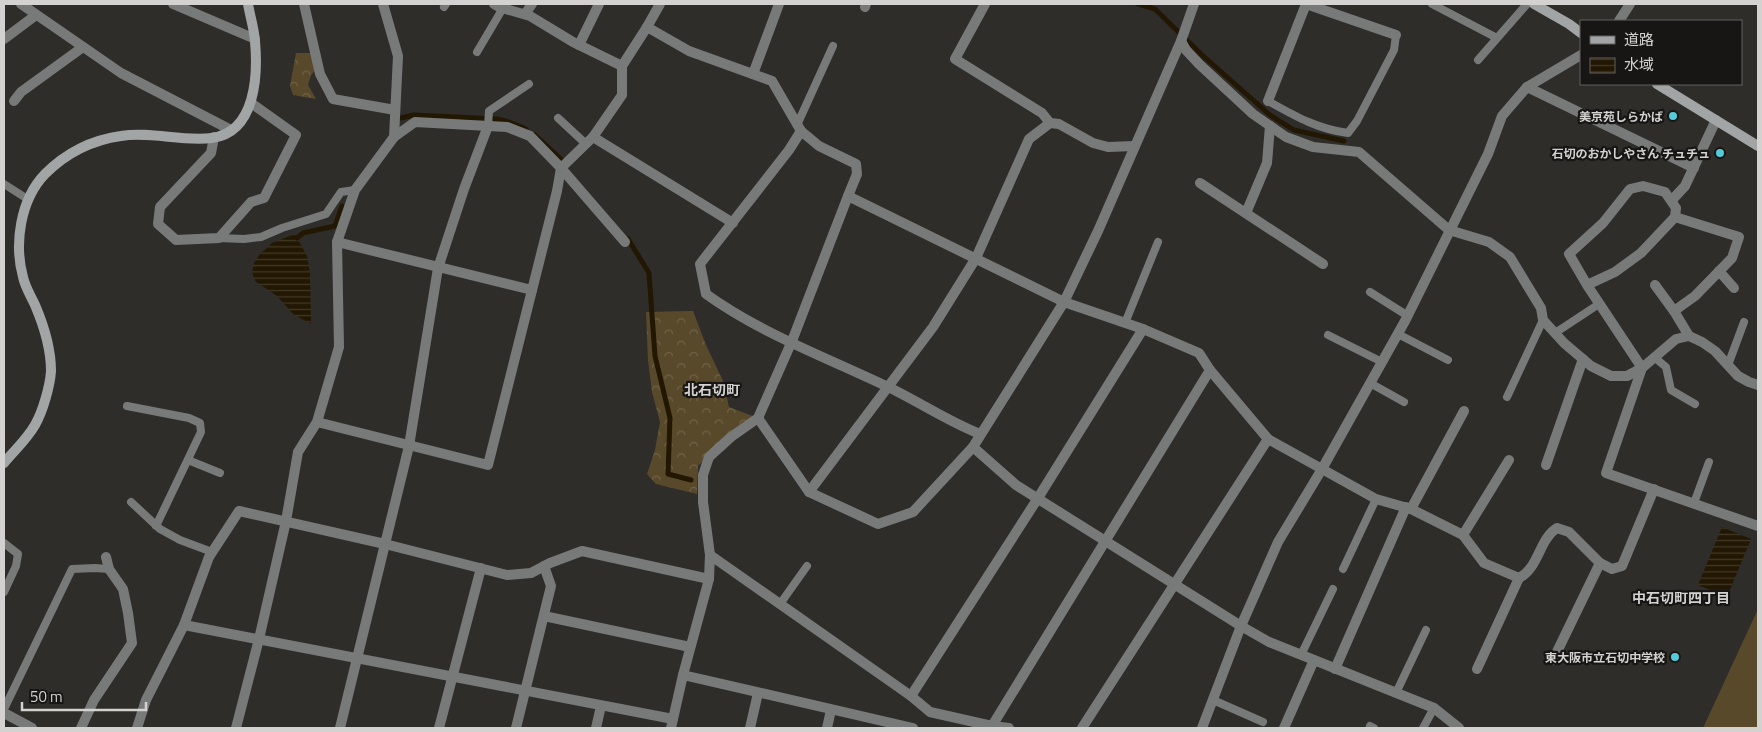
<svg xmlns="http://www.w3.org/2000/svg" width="1762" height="732" viewBox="0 0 1762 732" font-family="'Titillium Web','Noto Sans JP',sans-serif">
	<defs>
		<pattern id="forest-crowns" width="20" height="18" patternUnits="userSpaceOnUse" patternTransform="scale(1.25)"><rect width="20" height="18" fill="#59492b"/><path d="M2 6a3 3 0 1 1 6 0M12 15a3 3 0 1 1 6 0" fill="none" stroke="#706249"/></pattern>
		<pattern id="water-rules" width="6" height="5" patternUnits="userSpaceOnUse" patternTransform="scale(1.25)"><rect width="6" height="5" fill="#221702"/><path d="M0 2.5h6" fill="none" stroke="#413826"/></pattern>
	</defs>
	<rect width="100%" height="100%" fill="#2f2d2a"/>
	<g fill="url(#forest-crowns)">
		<polygon points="296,53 312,53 316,69 311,75 308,85 316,99 293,95 290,86"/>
		<polygon points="693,311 706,345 723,381 729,407 755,417 723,440 698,466 697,494 656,484 647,474 655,450 660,422 652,392 648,360 646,312"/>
	</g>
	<polygon fill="#59492b" points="1758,609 1758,728 1703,728"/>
	<g fill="url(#water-rules)">
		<polygon points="295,234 307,256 310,273 311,324 293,314 277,296 255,281 252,272 254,263 259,255 272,243"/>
		<polygon points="1722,527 1751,539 1727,597 1698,585"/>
	</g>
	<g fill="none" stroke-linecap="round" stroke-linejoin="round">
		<g stroke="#221702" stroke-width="5">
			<polyline points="1138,4 1155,9 1201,54 1270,115 1294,130 1344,141"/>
			<polyline points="401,118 414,115 497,119 509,122 526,129"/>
			<polyline points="535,135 562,160"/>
			<polyline points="297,238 303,233 335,226 342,206"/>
			<polyline points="628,239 649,273 655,356 670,418 668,474 691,480"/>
		</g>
		<g stroke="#787a7a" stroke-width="8">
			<polyline points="1432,4 1497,38"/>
			<polyline points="444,7 446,4"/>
			<polyline points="477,52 503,8"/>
			<polyline points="1478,60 1527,4"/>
			<path d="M 1268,101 C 1295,116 1317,129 1348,133 L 1357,121 L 1394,50 L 1396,35"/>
			<polyline points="558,118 586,144"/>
			<polyline points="797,125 833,46"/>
			<polyline points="488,126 489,111 529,84"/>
			<polyline points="4,184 29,200"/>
			<polyline points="219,238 244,239 261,237 282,228 326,214 341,192 355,190"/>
			<polyline points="1370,292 1408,316"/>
			<polyline points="1125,323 1158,242"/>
			<polyline points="1555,333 1599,304"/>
			<polyline points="1398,334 1448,360"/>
			<polyline points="1328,335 1382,362"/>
			<polyline points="1654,357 1666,367 1671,390 1695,404"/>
			<polyline points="1728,365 1744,322"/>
			<polyline points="1370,383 1404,402"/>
			<polyline points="1507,397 1543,320"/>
			<polyline points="127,406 189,418 200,423 201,432 156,526"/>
			<polyline points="188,460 220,473"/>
			<polyline points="131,502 160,529 180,540 212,552"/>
			<polyline points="1694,503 1709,462"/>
			<polyline points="4,543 18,554 16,566 4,592"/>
			<polyline points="1343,569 1376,499"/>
			<polyline points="780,604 807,566"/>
			<polyline points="1301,655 1333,589"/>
			<polyline points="1396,693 1426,630"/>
			<polyline points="1213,700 1263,722"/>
			<polyline points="4,709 72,569 95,568 109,569"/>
			<polyline points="1370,726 1374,728"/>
			<polyline points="1423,728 1434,708"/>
		</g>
		<g stroke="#787a7a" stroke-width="10">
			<polyline points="21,4 121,73 231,130"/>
			<polyline points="173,4 255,39"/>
			<polyline points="304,4 320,74 333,99 395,110"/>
			<polyline points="383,4 398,56 394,137"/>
			<polyline points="494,4 499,7 530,16 573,42 622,66"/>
			<polyline points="985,4 955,59 1042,113 1050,123"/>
			<polyline points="1194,4 1181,41 1098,231 1064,302 973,447 1016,485 1241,626 1269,642 1434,708 1459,728"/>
			<polyline points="1306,4 1396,35"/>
			<polyline points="865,7 866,4"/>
			<polyline points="525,14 532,4"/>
			<polyline points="1619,21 1630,4"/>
			<polyline points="647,27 689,51 772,81 801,131 819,146 856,164 857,174 848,196 1064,302 1143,329 1199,353 1210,370 1268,439 1376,499 1411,509 1463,535 1484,563 1519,578 1477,669"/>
			<polyline points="4,39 36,15"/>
			<polyline points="1181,41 1186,50 1199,64 1253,114 1286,137 1313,147 1359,152 1449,230 1489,242 1510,257 1541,308 1543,320 1564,343 1591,366 1611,376 1627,376 1642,368 1676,339 1689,336 1702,342 1715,351 1738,376 1749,382 1758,385"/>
			<polyline points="579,45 599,4"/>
			<polyline points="753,74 779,4"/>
			<polyline points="1527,87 1694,168"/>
			<polyline points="14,101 21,92 83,47"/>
			<polyline points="1268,101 1306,4"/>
			<path d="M 801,131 L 789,150 L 700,264 L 706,294 C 760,333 825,357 886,386 C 918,401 947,421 980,434"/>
			<polyline points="214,137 211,153 160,207 158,224 176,240 219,238 251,202 264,198 296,135 251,103"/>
			<polyline points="593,137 733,223"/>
			<polyline points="1200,183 1323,264"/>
			<polyline points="1672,200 1685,186 1716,120"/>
			<polyline points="1246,213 1267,163 1270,126"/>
			<polyline points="337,242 532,290"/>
			<polyline points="625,242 561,168 593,137 622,95 622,66 647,27 660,4"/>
			<polyline points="1719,271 1734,288"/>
			<polyline points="1587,285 1615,272 1641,253 1675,217 1676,208 1665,192 1643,186 1630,189 1603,223 1569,254 1587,285 1642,368 1606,473 1758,526"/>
			<polyline points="1655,285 1674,311 1689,336"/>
			<polyline points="1674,311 1695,296 1732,258 1739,237 1675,217"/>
			<polyline points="758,418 809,492 878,524 913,512 973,447"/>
			<polyline points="1546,465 1583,359"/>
			<polyline points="809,492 933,327 976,258 1029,139 1050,123 1059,124 1093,143 1108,147 1134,146"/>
			<polyline points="1411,509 1464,411"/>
			<polyline points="1463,535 1509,460"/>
			<polyline points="710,555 911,696 930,712 992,726 1210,370"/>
			<path d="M 1519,578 C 1539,568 1539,539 1557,528 L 1569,532 L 1600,563 L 1612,569 L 1622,566 L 1654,489"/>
			<polyline points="544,616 690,647"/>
			<polyline points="184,625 673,719"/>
			<polyline points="1553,660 1600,563"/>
			<polyline points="1335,669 1406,507"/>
			<polyline points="683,675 913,728"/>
			<polyline points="911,696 1038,498 1143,329"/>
			<polyline points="4,713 32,728"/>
			<polyline points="81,728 94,700 132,643 128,613 123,589 109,569 106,557"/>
			<polyline points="137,728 146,700 184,625 209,557 239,511 385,544 507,575 531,573 550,563 582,551 709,579"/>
			<polyline points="236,728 259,639 286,521 298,452 317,422 339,347 337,242 355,190 394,137 415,122 507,127 530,136 561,168 557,191 488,465 317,422"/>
			<polyline points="340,728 409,446 438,268 464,189 488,126"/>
			<polyline points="439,728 481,568"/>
			<polyline points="516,728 551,586 544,566"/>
			<polyline points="596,728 601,706"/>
			<polyline points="671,728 683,675 709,579 710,555 703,502 703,475 709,457 731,437 758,418 792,341 848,196"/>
			<polyline points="750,728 758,693"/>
			<polyline points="827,728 831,710"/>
			<polyline points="989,728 992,726 1009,728"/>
			<polyline points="1082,728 1268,439"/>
			<polyline points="1202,728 1241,626 1278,542 1322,469 1405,321 1488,154 1502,116 1527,87 1581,55"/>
			<polyline points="1284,728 1314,660"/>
		</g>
		<g stroke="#a2a5a6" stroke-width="10">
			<polyline points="1534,4 1569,24 1581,33"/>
			<polyline points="1657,84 1758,146"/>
			<path d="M 4,463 C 14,451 27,439 35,425 C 43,411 50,386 51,371 C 51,348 44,326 35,305 C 31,296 25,287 23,277 C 14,244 20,200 45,174 C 66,153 92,140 121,136 C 151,131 182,142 212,138 C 256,132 258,75 255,41 C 254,28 250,16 248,4"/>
		</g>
	</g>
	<g fill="#53cbda" stroke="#171614" stroke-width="2">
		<circle cx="1673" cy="116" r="5"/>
		<circle cx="1720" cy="153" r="5"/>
		<circle cx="1675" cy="657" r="5"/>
	</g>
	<g text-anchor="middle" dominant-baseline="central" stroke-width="4.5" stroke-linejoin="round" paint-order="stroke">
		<g font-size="12" font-weight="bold" fill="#d3d2d0" stroke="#171614" text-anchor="end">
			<text x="1663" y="116">美京苑しらかば</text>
			<text x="1710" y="153">石切のおかしやさん チュチュ</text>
			<text x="1665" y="657">東大阪市立石切中学校</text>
		</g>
		<g font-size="14" font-weight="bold" fill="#d3d2d0" stroke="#171614">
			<text x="712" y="389">北石切町</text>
			<text x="1681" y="597">中石切町四丁目</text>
		</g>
	</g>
	<rect width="1762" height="732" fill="none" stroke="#d3d2d0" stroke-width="10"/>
	<rect x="1580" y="20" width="162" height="65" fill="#171614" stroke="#62615f"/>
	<rect x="1590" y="36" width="25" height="8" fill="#a2a5a6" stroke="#62615f"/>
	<text x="1624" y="45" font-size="15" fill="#d3d2d0">道路</text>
	<rect x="1590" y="58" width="25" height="15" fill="url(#water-rules)" stroke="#62615f"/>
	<text x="1624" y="70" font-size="15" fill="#d3d2d0">水域</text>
	<path d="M22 702v8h124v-8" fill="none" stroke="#d3d2d0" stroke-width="2.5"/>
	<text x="30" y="702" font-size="15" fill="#d3d2d0" stroke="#171614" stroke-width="4" paint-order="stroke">50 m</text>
</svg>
